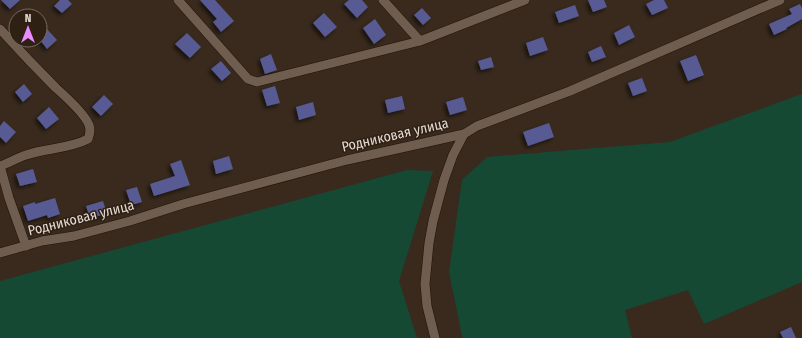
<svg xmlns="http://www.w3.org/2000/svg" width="802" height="338" viewBox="0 0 802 338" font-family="'Fira Sans Condensed',sans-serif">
	<defs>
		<filter id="shadow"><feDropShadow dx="-2.5" dy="2.5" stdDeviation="2" flood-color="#0009"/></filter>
	</defs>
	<rect width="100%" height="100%" fill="#392a1d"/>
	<g fill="#164934">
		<polygon points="802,94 802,282 704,324 688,290 625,310 632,338 464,338 462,336 449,272 462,180 487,157 670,142"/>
		<polygon points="407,170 433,171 399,281 417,338 0,338 0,281"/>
	</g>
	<g fill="#595a93" filter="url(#shadow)">
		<polygon points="1,0 20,0 10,9"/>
		<polygon points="60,0 68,0 72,4 62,13 54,6"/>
		<polygon points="200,0 215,0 234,21 221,32 213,22 217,19"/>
		<polygon points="349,0 362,0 368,7 357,18 344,4"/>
		<polygon points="588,0 604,0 607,7 593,12"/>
		<polygon points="654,0 664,0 668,8 652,15 646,4"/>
		<polygon points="800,4 802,8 802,19 786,28 787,29 774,35 769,24 792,14 789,9"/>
		<polygon points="575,5 579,16 559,23 555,12"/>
		<polygon points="422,8 431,18 423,25 414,15"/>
		<polygon points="324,13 337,27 325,37 313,23"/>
		<polygon points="375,19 386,35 374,44 363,28"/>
		<polygon points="629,25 635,37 619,45 614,33"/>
		<polygon points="46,28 57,40 47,49 40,40 40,33"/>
		<polygon points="187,33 201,47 190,58 175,44"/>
		<polygon points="543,37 548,50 530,56 526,43"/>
		<polygon points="601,46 606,57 592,62 588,52"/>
		<polygon points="271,54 277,70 265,74 260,59"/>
		<polygon points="696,55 704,75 688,81 680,61"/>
		<polygon points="491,57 494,67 481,70 478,61"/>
		<polygon points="221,61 231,73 222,81 211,69"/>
		<polygon points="642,78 647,91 633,96 628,83"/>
		<polygon points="24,84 32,94 23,102 15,92"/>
		<polygon points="275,86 280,103 267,106 262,90"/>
		<polygon points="104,95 113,104 101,116 92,107"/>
		<polygon points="402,96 405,109 388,113 385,100"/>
		<polygon points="463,97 467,110 450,115 446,102"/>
		<polygon points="313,102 316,115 299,120 296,107"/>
		<polygon points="49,107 59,119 46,129 37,118"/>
		<polygon points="4,121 16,132 6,143 0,137 0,126"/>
		<polygon points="549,123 554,137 528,146 523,132"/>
		<polygon points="229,156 233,169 216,174 213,161"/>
		<polygon points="181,160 190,185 154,196 150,184 175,176 170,164"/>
		<polygon points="33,169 37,182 20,186 16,174"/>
		<polygon points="137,187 142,202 131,205 126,190"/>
		<polygon points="55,198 60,214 48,218 47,215 28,221 23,206 35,202 35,204"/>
		<polygon points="103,201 107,214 90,218 86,206"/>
		<polygon points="791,327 796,338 783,338 780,332"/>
	</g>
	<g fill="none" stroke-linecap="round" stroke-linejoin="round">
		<defs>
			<g id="street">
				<polyline points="178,0 248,79 257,82 420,41 525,0"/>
				<polyline points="383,0 420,41"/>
				<path d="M 0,29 C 18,49 37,69 56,88 C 65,96 85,114 89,125 C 91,130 90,134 88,139 C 69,149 46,148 26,155 C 17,158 9,163 0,166"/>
				<polyline points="0,166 9,198 26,246"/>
				<polyline points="0,253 42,241 74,236 130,221 183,204 347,160 464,134 477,126 570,91 780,0"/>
				<polyline points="435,338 427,306 425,284 429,243 433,221 444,180 453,155 464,134"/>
			</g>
		</defs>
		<use href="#street" stroke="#201207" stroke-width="10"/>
		<use href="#street" stroke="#6f5d50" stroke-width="9"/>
	</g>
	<g text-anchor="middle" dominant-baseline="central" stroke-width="3" stroke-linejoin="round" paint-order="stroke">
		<g font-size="14" fill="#e3d9d1" stroke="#2f2014">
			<text transform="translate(395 135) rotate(-13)">Родниковая улица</text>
			<text transform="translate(81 218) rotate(-14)">Родниковая улица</text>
		</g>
	</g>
	<g transform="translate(28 28)"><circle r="19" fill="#2f2014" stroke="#776a60"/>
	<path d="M0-3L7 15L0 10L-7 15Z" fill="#e98dfe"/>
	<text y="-6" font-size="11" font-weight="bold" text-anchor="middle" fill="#e3d9d1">N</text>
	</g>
</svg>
